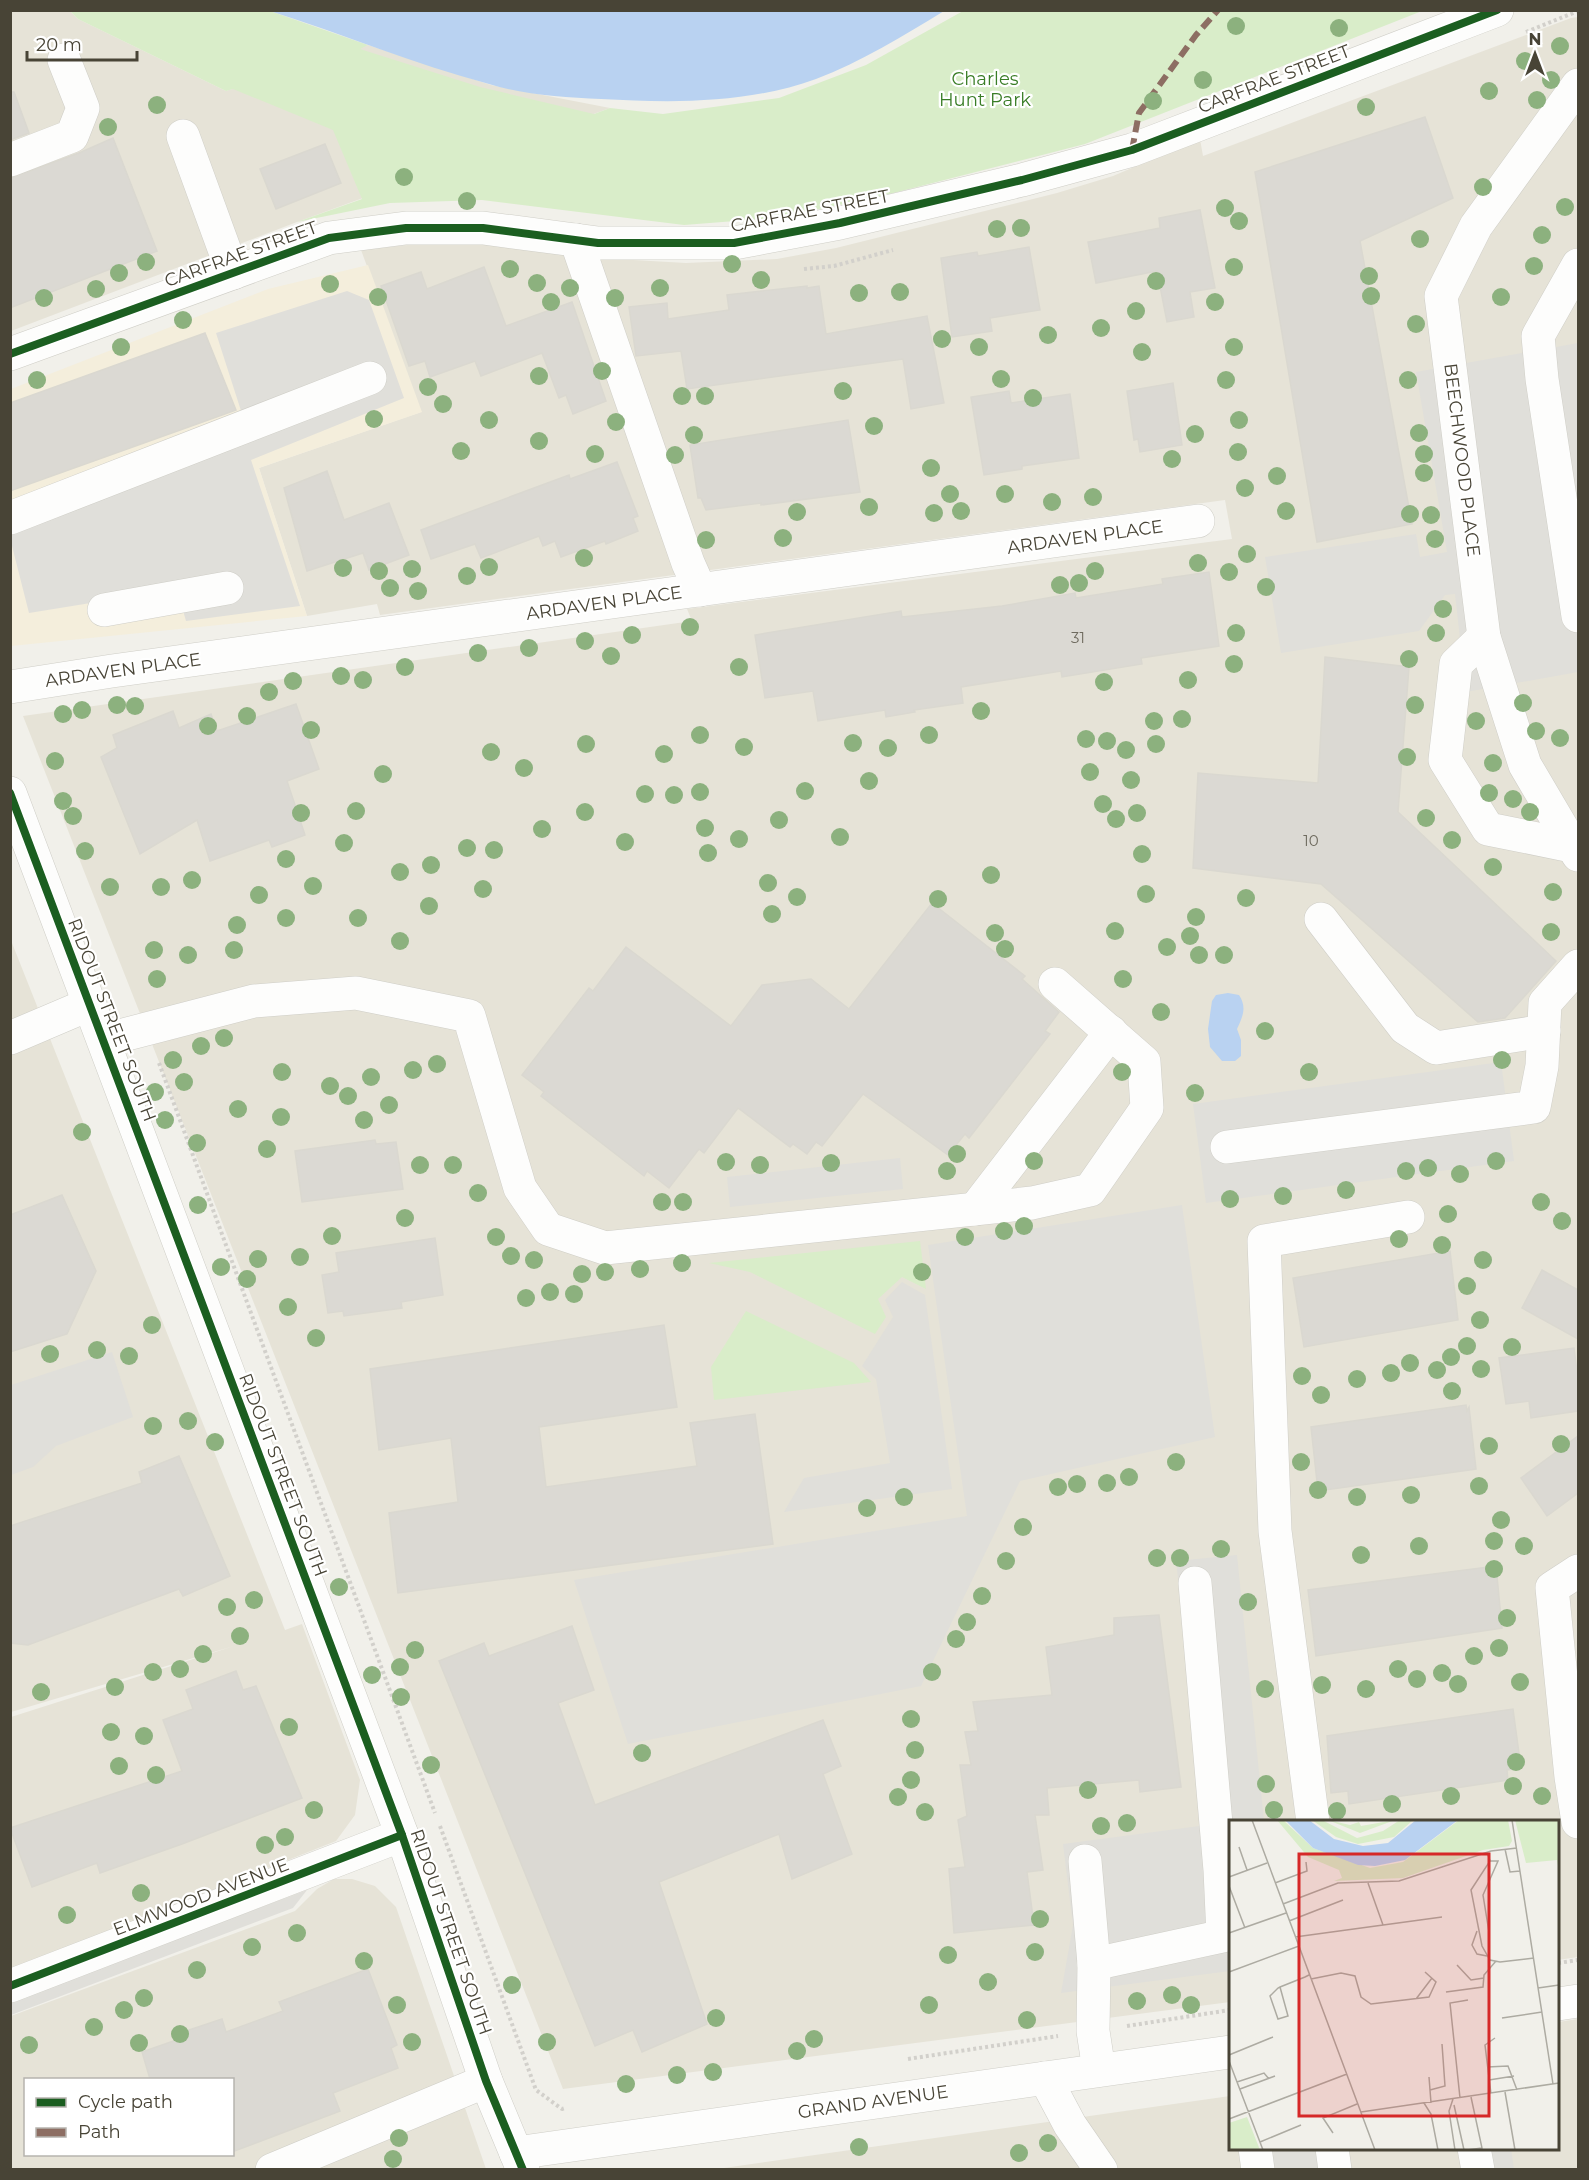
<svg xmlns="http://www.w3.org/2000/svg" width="1589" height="2180" viewBox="0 0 1589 2180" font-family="Montserrat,sans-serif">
	<rect width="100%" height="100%" fill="#f1f0ea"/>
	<g fill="#e6e3d7" fill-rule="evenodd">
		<polygon points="11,11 70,11 78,19 226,91 368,45 491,85 610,108 297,222 11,331"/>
		<polygon points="1578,17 1578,1957 1558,1960 1558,1822 1230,1822 1230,2002 563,2089 23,716 692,621 687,609 1232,539 1225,500 380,615 377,604 307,616 259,468 421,412 361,250 454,240 581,257 686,263 777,259 836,248 1057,193 1113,176 1200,139 1203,156 1571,18"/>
		<polygon points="10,938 285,1630 302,1624 360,1780 355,1815 336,1841 11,1970 11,1717 234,1646 11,1712"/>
		<path d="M 334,1879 L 352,1879 L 375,1886 L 396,1907 L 486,2169 L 11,2170 L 11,2016 L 295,1911 L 317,1889 ZM 26,2080 L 232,2080 L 232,2154 L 26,2154 Z"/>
		<polygon points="1578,2019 1578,2169 710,2170 1230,2096 1230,2148 1558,2148 1558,2022"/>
	</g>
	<polygon fill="#f4eedc" points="368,265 422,412 259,468 307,616 11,646 11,389 268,289"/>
	<g fill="#d9edc9">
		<polygon points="70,11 270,11 368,45 360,49 480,87 594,114 610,108 663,114 779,98 866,65 963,11 1422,11 1085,144 866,200 772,218 684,225 482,200 390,203 297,222 362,199 333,130 233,89 226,91 78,19"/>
		<polygon points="920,1241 926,1289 902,1277 878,1299 886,1317 875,1334 750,1272 709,1263"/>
		<polygon points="746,1311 854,1363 871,1382 714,1400 711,1367"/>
	</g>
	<g fill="#e0dfda">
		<polygon points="347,291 369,300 404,398 251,460 300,606 186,621 177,589 29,613 11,542 10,502 243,417 216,333"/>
		<polygon points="1578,343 1578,672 1466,692 1455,594 1445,595 1419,631 1281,653 1265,557 1416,534 1420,557 1447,552 1416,372"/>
		<polygon points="1501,1062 1514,1161 1206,1203 1193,1104"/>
		<polygon points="900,1158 903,1189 730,1207 727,1177"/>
		<polygon points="1182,1205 1215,1437 1020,1481 921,1686 628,1744 574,1580 967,1516 928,1245"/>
		<polygon points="902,1282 925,1295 952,1489 784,1512 804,1478 890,1463 876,1379 862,1366 893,1317 885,1300"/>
		<polygon points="112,1352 133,1417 56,1446 33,1467 11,1475 11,1385"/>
		<polygon points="1237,1555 1264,1821 1230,1822 1230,1971 1061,1993 1073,1925 1063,1844 1207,1825 1176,1561"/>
		<polygon points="307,1890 293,1908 11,2015 11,2002"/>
		<polygon points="1241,2149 1347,2149 1351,2169 1244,2169"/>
		<polygon points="1467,2149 1511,2149 1514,2169 1470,2169"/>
	</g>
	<g fill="#b9d2f1">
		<path d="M 270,11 L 944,11 C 903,36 861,62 816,79 C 747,104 673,103 601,99 C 563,97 525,95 489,84 C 414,64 343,34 270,11 Z"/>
		<path d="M 1228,993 L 1239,995 C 1247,1007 1243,1016 1237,1029 L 1241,1040 L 1241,1056 L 1235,1061 L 1222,1061 L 1210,1047 L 1208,1029 L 1212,1001 L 1216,995 Z"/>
	</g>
	<g fill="#dbd9d3" stroke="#dad8d0" stroke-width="1.5">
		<polygon points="10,92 14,92 29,133 10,140"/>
		<polygon points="1425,117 1453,198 1360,241 1412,524 1317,542 1255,172"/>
		<polygon points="113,138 157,251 10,308 10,178 79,153"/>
		<polygon points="325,144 341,183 276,209 260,169"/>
		<polygon points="1200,210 1215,288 1190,292 1194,317 1167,322 1157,271 1096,283 1088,242 1160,228 1159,218"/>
		<polygon points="1029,247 1040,310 990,318 992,331 952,337 941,258 977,252 978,256"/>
		<polygon points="484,267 506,326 572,302 606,401 573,414 566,395 559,398 542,353 481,376 475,361 430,377 425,361 409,366 381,286 421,272 427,289"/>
		<polygon points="807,286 807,288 819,286 826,334 927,316 944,403 911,409 903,359 687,389 681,351 636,356 629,307 667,303 668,319 729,310 727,295"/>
		<polygon points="205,333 236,410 10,491 10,403"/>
		<polygon points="1173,383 1182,445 1140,452 1138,439 1134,440 1127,391"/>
		<polygon points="1009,391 1011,403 1070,394 1079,458 1022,466 1022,469 984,475 971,397"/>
		<polygon points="848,420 860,492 761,505 761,503 706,510 701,498 698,498 690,445"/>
		<polygon points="617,462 638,516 633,518 638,531 606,544 605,541 561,557 555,541 543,546 539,536 481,558 475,544 431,559 421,530 569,475 570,479"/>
		<polygon points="327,471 344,520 389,503 409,555 369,570 363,553 307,571 284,488"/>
		<polygon points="1209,572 1219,646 1141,658 1142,664 1062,677 1061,671 961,687 963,703 914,710 915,712 886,717 885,710 818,721 813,691 765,698 755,635 901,611 902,617 1002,606 1075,593 1076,598 1163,584 1162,579"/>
		<polygon points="1325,657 1409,667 1398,812 1556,961 1505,1018 1478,1022 1321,884 1193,868 1198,773 1318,783"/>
		<polygon points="296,704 319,769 287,781 305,835 272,847 269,840 210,861 197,820 140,854 101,757 117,748 113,735 173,711 179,728 211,714 217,731"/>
		<polygon points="932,903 1025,976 1022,979 1059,1012 1045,1031 1050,1034 969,1138 965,1134 948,1155 863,1094 822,1146 816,1142 807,1154 793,1144 790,1147 738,1108 704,1153 699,1149 669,1188 647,1171 644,1176 541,1096 544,1092 522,1075 589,988 593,991 626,947 731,1026 762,985 811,979 849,1009"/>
		<polygon points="375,1140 376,1144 396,1142 403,1189 302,1202 295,1151"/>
		<polygon points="62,1195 96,1271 67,1334 10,1352 10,1215"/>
		<polygon points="435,1238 443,1295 401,1302 402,1308 344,1316 343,1311 328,1313 322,1275 339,1272 336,1253"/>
		<polygon points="1450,1251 1458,1320 1304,1347 1293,1278"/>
		<polygon points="1542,1270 1578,1290 1578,1339 1522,1308"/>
		<polygon points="664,1325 677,1407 539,1427 546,1487 697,1466 690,1423 755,1414 773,1544 398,1593 389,1513 458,1502 451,1438 379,1450 370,1369"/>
		<polygon points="1574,1348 1578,1380 1578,1411 1531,1418 1529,1401 1506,1404 1499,1358"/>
		<polygon points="1466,1405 1467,1411 1469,1407 1476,1469 1318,1491 1311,1427"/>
		<polygon points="1578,1436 1578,1493 1547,1516 1521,1478"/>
		<polygon points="179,1456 230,1576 183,1596 179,1589 28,1645 10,1643 10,1526 142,1483 139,1472"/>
		<polygon points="1496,1566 1502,1628 1316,1656 1308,1590"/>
		<polygon points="1159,1615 1181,1787 1140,1792 1139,1780 1047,1788 1049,1815 1035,1815 1043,1870 1027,1872 1034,1925 954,1933 949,1869 965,1867 958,1820 967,1816 960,1765 971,1765 965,1732 978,1731 973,1702 1052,1695 1046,1647 1114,1635 1114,1618"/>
		<polygon points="572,1626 594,1690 558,1703 595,1805 823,1720 841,1766 823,1774 852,1854 792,1879 779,1834 659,1882 707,2024 642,2052 633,2030 595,2046 439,1661 484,1643 489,1656"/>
		<polygon points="236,1671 243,1690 256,1686 302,1798 182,1844 100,1873 97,1863 32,1887 10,1828 182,1771 163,1720 193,1709 186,1690"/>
		<polygon points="1513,1709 1521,1768 1507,1770 1508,1780 1349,1804 1348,1791 1331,1793 1327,1736"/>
		<polygon points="368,1969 397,2045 391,2048 398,2068 333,2093 340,2111 232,2152 232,2079 150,2079 142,2052 185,2037 183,2032 222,2019 226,2032 283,2011 279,2002"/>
	</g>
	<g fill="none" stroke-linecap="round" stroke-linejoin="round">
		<defs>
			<g id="minor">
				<polyline points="1578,85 1476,226 1441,296 1484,637 1525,765 1578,855"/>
				<polyline points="183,136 233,273"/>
				<polyline points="10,160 72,136 83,108 64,60"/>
				<polyline points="576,240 688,563 700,590"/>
				<polyline points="1578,265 1538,336 1542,379 1578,616"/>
				<polyline points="10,354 329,238 406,228 483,228 598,243 734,243 840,223 1022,180 1132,150 1497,10"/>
				<polyline points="10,518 370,378"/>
				<polyline points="104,610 227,588"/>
				<polyline points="1484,637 1456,664 1445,760 1488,829 1572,846"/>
				<polyline points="10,687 112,671 1198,521"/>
				<polyline points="10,793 402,1835 486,2081 523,2170"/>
				<polyline points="1321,919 1405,1028 1436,1048 1544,1031"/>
				<polyline points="10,1038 90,1004"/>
				<polyline points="104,1040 254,1001 356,993 469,1016 520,1188 548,1229 605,1248 1032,1203 1090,1190 1147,1108 1144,1062 1055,984"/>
				<polyline points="1227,1147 1534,1107 1542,1066 1545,1003 1578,966"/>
				<polyline points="975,1209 1111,1032"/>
				<polyline points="1578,1571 1552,1588 1571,1777 1578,1822"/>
				<polyline points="1313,1822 1275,1531 1264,1241 1408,1217"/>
				<polyline points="1085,1861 1094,1964 1093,2031 1099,2070"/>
				<polyline points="1094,1964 1223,1936 1220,1870 1195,1583"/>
				<polyline points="10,1986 402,1835"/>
				<polyline points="1558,2004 1578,2001"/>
				<polyline points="1045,2078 1070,2125 1101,2170"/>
				<polyline points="1255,2148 1258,2170"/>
				<polyline points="1332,2148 1335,2170"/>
				<polyline points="1474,2148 1478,2170"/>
				<polyline points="516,2153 1230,2052"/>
				<polyline points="272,2170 486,2081"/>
			</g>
		</defs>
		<use href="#minor" stroke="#cfcec7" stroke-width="34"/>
		<g stroke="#d2d0cb" stroke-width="4" stroke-dasharray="3 3" stroke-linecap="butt">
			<polyline points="1526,32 1578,11"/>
			<polyline points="804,269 834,266 893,250"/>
			<polyline points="159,1063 435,1813"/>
			<polyline points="440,1826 536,2090 562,2109 565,2108"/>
			<polyline points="1558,1963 1578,1960"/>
			<polyline points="1127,2026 1230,2010"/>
			<polyline points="908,2059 1058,2036"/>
		</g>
		<use href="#minor" stroke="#fdfdfc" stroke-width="33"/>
		<polyline stroke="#8d6e63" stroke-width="6" stroke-dasharray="12 6" stroke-linecap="butt" points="1132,150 1139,113 1196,35 1218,10"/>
		<defs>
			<g id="cycleway">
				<polyline points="10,354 329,238 406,228 483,228 598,243 734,243 840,223 1022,180 1132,150 1497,10"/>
				<polyline points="10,793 402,1835 486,2081 523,2170"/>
				<polyline points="10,1986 402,1835"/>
			</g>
		</defs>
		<use href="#cycleway" stroke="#fff" stroke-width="11"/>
		<use href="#cycleway" stroke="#1b5e20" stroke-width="8"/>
	</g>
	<g fill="#8cb17e">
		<circle cx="1236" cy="26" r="9"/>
		<circle cx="1339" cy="28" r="9"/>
		<circle cx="1560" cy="46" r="9"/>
		<circle cx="1525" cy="61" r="9"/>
		<circle cx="1203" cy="80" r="9"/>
		<circle cx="1551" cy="80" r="9"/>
		<circle cx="1489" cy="91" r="9"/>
		<circle cx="1537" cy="100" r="9"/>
		<circle cx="1153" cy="101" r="9"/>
		<circle cx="157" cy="105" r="9"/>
		<circle cx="1366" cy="107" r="9"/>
		<circle cx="108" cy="127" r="9"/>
		<circle cx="404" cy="177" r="9"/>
		<circle cx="1483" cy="187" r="9"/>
		<circle cx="467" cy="201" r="9"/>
		<circle cx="1565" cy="207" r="9"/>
		<circle cx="1225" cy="208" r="9"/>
		<circle cx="1239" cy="221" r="9"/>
		<circle cx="1021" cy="228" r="9"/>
		<circle cx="997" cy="229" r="9"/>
		<circle cx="1542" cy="235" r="9"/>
		<circle cx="1420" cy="239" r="9"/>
		<circle cx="146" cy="262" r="9"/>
		<circle cx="732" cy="264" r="9"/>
		<circle cx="1534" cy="266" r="9"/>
		<circle cx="1234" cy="267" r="9"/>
		<circle cx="510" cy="269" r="9"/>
		<circle cx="119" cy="273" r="9"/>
		<circle cx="1369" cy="276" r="9"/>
		<circle cx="761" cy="280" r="9"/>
		<circle cx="1156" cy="281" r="9"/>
		<circle cx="537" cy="283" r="9"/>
		<circle cx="330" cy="284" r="9"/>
		<circle cx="570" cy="288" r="9"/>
		<circle cx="660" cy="288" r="9"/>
		<circle cx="96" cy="289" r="9"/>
		<circle cx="900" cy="292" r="9"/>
		<circle cx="859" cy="293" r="9"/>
		<circle cx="1371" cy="296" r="9"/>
		<circle cx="378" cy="297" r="9"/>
		<circle cx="1501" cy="297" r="9"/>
		<circle cx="44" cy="298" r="9"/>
		<circle cx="615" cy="298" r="9"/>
		<circle cx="551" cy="302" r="9"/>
		<circle cx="1215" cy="302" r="9"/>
		<circle cx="1136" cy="311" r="9"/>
		<circle cx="183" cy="320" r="9"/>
		<circle cx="1416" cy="324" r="9"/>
		<circle cx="1101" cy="328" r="9"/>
		<circle cx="1048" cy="335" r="9"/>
		<circle cx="942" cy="339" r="9"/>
		<circle cx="121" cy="347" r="9"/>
		<circle cx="979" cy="347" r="9"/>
		<circle cx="1234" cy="347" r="9"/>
		<circle cx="1142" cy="352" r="9"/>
		<circle cx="602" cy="371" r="9"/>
		<circle cx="539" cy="376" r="9"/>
		<circle cx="1001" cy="379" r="9"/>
		<circle cx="37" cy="380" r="9"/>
		<circle cx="1226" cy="380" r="9"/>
		<circle cx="1408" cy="380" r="9"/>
		<circle cx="428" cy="387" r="9"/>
		<circle cx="843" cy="391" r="9"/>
		<circle cx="682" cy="396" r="9"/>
		<circle cx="705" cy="396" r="9"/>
		<circle cx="1033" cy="398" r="9"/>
		<circle cx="443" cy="404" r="9"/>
		<circle cx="374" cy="419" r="9"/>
		<circle cx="489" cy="420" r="9"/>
		<circle cx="1239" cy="420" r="9"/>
		<circle cx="616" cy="422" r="9"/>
		<circle cx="874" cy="426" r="9"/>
		<circle cx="1419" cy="433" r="9"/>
		<circle cx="1195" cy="434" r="9"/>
		<circle cx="694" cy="435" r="9"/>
		<circle cx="539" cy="441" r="9"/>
		<circle cx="461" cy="451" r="9"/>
		<circle cx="1238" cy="452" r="9"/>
		<circle cx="595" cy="454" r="9"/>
		<circle cx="1424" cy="454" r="9"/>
		<circle cx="675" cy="455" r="9"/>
		<circle cx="1172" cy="459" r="9"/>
		<circle cx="931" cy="468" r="9"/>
		<circle cx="1424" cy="473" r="9"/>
		<circle cx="1277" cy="476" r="9"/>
		<circle cx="1245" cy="488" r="9"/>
		<circle cx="950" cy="494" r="9"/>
		<circle cx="1005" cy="494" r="9"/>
		<circle cx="1093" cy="497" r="9"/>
		<circle cx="1052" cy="502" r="9"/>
		<circle cx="869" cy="507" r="9"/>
		<circle cx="961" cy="511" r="9"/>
		<circle cx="1286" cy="511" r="9"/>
		<circle cx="797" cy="512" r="9"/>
		<circle cx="934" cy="513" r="9"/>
		<circle cx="1410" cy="514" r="9"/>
		<circle cx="1431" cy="515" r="9"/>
		<circle cx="783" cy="538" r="9"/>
		<circle cx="1435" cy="539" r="9"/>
		<circle cx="706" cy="540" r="9"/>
		<circle cx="1247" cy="554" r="9"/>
		<circle cx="584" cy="558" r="9"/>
		<circle cx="1198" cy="563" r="9"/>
		<circle cx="489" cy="567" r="9"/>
		<circle cx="343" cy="568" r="9"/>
		<circle cx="412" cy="569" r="9"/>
		<circle cx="379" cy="571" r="9"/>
		<circle cx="1095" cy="571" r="9"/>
		<circle cx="1229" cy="572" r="9"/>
		<circle cx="467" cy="576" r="9"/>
		<circle cx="1079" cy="583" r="9"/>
		<circle cx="1060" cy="585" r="9"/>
		<circle cx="1266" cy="587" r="9"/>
		<circle cx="390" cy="588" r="9"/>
		<circle cx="418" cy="591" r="9"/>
		<circle cx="1443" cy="609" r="9"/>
		<circle cx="690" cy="627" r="9"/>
		<circle cx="1236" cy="633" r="9"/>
		<circle cx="1436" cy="633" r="9"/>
		<circle cx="632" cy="635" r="9"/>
		<circle cx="585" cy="641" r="9"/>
		<circle cx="529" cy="648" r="9"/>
		<circle cx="478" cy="653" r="9"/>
		<circle cx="611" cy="656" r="9"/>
		<circle cx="1409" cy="659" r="9"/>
		<circle cx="1234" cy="664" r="9"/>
		<circle cx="405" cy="667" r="9"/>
		<circle cx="739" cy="667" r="9"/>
		<circle cx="341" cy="676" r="9"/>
		<circle cx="363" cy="680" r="9"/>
		<circle cx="1188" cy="680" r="9"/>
		<circle cx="293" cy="681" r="9"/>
		<circle cx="1104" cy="682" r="9"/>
		<circle cx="269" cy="692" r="9"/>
		<circle cx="1523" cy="703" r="9"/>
		<circle cx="117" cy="705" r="9"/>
		<circle cx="1415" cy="705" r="9"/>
		<circle cx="135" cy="706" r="9"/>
		<circle cx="82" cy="710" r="9"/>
		<circle cx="981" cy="711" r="9"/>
		<circle cx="63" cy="714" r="9"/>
		<circle cx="247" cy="716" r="9"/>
		<circle cx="1182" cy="719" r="9"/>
		<circle cx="1154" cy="721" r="9"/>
		<circle cx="1476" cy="721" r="9"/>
		<circle cx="208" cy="726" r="9"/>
		<circle cx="311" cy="730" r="9"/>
		<circle cx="1536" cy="731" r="9"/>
		<circle cx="700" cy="735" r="9"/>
		<circle cx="929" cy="735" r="9"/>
		<circle cx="1560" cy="738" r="9"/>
		<circle cx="1086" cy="739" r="9"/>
		<circle cx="1107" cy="741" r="9"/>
		<circle cx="853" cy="743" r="9"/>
		<circle cx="586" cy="744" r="9"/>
		<circle cx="1156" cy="744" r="9"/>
		<circle cx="744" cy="747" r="9"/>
		<circle cx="888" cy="748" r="9"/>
		<circle cx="1126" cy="750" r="9"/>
		<circle cx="491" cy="752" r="9"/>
		<circle cx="664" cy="754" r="9"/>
		<circle cx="1407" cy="757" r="9"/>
		<circle cx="55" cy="761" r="9"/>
		<circle cx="1493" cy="763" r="9"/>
		<circle cx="524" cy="768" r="9"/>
		<circle cx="1090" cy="772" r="9"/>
		<circle cx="383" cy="774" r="9"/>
		<circle cx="1131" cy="780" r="9"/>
		<circle cx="869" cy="781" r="9"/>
		<circle cx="805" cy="791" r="9"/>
		<circle cx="700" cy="792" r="9"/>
		<circle cx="1489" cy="793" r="9"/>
		<circle cx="645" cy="794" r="9"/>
		<circle cx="674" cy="795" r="9"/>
		<circle cx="1513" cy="799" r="9"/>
		<circle cx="63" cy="801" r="9"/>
		<circle cx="1103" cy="804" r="9"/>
		<circle cx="356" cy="811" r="9"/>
		<circle cx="585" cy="812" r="9"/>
		<circle cx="1530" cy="812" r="9"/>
		<circle cx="301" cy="813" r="9"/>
		<circle cx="1137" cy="813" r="9"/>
		<circle cx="73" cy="816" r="9"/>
		<circle cx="1426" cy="818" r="9"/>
		<circle cx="1116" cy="819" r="9"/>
		<circle cx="779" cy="820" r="9"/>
		<circle cx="705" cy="828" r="9"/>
		<circle cx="542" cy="829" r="9"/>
		<circle cx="840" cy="837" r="9"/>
		<circle cx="739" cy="839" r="9"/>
		<circle cx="1452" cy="840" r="9"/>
		<circle cx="625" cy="842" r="9"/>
		<circle cx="344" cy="843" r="9"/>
		<circle cx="467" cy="848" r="9"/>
		<circle cx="494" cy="850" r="9"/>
		<circle cx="85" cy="851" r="9"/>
		<circle cx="708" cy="853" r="9"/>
		<circle cx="1142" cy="854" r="9"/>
		<circle cx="286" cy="859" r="9"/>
		<circle cx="431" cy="865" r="9"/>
		<circle cx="1493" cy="867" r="9"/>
		<circle cx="400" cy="872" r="9"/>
		<circle cx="991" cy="875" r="9"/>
		<circle cx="192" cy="880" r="9"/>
		<circle cx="768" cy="883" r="9"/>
		<circle cx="313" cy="886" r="9"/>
		<circle cx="110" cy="887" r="9"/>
		<circle cx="161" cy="887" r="9"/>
		<circle cx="483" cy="889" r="9"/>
		<circle cx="1553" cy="892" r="9"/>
		<circle cx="1146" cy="894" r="9"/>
		<circle cx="259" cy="895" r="9"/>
		<circle cx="797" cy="897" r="9"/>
		<circle cx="1246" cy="898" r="9"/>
		<circle cx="938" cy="899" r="9"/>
		<circle cx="429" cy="906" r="9"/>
		<circle cx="772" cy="914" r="9"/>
		<circle cx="1196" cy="917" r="9"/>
		<circle cx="286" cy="918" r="9"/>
		<circle cx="358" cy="918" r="9"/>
		<circle cx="237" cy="925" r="9"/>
		<circle cx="1115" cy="931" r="9"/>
		<circle cx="1551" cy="932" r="9"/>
		<circle cx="995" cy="933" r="9"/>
		<circle cx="1190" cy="936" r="9"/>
		<circle cx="400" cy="941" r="9"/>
		<circle cx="1167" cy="947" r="9"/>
		<circle cx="1005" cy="949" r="9"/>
		<circle cx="154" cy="950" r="9"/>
		<circle cx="234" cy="950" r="9"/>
		<circle cx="188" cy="955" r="9"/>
		<circle cx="1199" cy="955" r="9"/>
		<circle cx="1224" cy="955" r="9"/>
		<circle cx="157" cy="979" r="9"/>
		<circle cx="1123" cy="979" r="9"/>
		<circle cx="1161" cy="1012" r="9"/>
		<circle cx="1265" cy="1031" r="9"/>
		<circle cx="224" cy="1038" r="9"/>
		<circle cx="201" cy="1046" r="9"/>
		<circle cx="173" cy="1060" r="9"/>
		<circle cx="1502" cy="1060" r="9"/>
		<circle cx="437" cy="1064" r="9"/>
		<circle cx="413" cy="1070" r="9"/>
		<circle cx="282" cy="1072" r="9"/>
		<circle cx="1122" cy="1072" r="9"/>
		<circle cx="1309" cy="1072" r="9"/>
		<circle cx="371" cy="1077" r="9"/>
		<circle cx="184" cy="1082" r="9"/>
		<circle cx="330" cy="1086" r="9"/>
		<circle cx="155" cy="1092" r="9"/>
		<circle cx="1195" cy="1093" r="9"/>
		<circle cx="348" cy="1096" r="9"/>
		<circle cx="389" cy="1105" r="9"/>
		<circle cx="238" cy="1109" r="9"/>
		<circle cx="281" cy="1117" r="9"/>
		<circle cx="165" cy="1120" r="9"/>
		<circle cx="364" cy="1120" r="9"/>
		<circle cx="82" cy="1132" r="9"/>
		<circle cx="197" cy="1143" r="9"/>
		<circle cx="267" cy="1149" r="9"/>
		<circle cx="957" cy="1154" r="9"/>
		<circle cx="1034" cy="1161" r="9"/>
		<circle cx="1496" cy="1161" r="9"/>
		<circle cx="726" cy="1162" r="9"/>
		<circle cx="831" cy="1163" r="9"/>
		<circle cx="420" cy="1165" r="9"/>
		<circle cx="453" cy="1165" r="9"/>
		<circle cx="760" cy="1165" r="9"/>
		<circle cx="1428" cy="1168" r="9"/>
		<circle cx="947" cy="1171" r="9"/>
		<circle cx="1406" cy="1171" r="9"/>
		<circle cx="1460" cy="1174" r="9"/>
		<circle cx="1346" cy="1190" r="9"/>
		<circle cx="478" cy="1193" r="9"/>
		<circle cx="1283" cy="1196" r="9"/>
		<circle cx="1230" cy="1199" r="9"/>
		<circle cx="662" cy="1202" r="9"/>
		<circle cx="683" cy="1202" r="9"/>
		<circle cx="1541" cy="1202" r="9"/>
		<circle cx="198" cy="1205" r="9"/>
		<circle cx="1448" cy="1214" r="9"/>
		<circle cx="405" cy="1218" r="9"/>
		<circle cx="1562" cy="1221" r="9"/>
		<circle cx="1024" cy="1226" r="9"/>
		<circle cx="1004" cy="1231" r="9"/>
		<circle cx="332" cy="1236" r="9"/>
		<circle cx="496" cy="1237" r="9"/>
		<circle cx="965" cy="1237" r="9"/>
		<circle cx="1399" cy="1239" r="9"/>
		<circle cx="1442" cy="1245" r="9"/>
		<circle cx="511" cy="1256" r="9"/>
		<circle cx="300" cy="1257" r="9"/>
		<circle cx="258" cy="1259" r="9"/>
		<circle cx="534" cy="1260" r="9"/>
		<circle cx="1483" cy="1260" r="9"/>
		<circle cx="682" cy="1263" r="9"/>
		<circle cx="221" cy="1267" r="9"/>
		<circle cx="640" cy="1269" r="9"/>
		<circle cx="605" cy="1272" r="9"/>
		<circle cx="922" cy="1272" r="9"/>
		<circle cx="582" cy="1274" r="9"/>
		<circle cx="247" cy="1279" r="9"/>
		<circle cx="1467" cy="1286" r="9"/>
		<circle cx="550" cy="1292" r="9"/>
		<circle cx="574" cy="1294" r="9"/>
		<circle cx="526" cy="1298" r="9"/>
		<circle cx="288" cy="1307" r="9"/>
		<circle cx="1480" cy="1320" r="9"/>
		<circle cx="152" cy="1325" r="9"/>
		<circle cx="316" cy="1338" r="9"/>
		<circle cx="1467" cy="1346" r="9"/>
		<circle cx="1512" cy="1347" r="9"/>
		<circle cx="97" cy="1350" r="9"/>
		<circle cx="50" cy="1354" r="9"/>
		<circle cx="129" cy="1356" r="9"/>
		<circle cx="1451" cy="1357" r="9"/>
		<circle cx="1410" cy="1363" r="9"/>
		<circle cx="1481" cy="1369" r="9"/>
		<circle cx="1437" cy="1370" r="9"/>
		<circle cx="1391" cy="1373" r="9"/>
		<circle cx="1302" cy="1376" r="9"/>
		<circle cx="1357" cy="1379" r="9"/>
		<circle cx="1452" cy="1391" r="9"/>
		<circle cx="1321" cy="1395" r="9"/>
		<circle cx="188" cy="1421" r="9"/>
		<circle cx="153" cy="1426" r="9"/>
		<circle cx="215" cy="1442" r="9"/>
		<circle cx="1561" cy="1444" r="9"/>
		<circle cx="1489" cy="1446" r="9"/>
		<circle cx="1176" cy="1462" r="9"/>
		<circle cx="1301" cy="1462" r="9"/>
		<circle cx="1129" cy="1477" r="9"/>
		<circle cx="1107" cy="1483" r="9"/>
		<circle cx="1077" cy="1484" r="9"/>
		<circle cx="1479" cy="1486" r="9"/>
		<circle cx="1058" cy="1487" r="9"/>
		<circle cx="1318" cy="1490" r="9"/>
		<circle cx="1411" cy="1495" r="9"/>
		<circle cx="904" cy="1497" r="9"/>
		<circle cx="1357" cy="1497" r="9"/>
		<circle cx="867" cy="1508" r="9"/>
		<circle cx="1501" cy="1520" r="9"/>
		<circle cx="1023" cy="1527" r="9"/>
		<circle cx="1494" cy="1541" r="9"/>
		<circle cx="1419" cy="1546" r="9"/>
		<circle cx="1524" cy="1546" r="9"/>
		<circle cx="1221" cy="1549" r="9"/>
		<circle cx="1361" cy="1555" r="9"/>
		<circle cx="1157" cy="1558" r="9"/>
		<circle cx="1180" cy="1558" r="9"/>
		<circle cx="1006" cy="1561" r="9"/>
		<circle cx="1494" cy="1569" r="9"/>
		<circle cx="339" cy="1587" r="9"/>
		<circle cx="982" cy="1596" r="9"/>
		<circle cx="254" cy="1600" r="9"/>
		<circle cx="1248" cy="1602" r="9"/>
		<circle cx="227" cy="1607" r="9"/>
		<circle cx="1507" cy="1618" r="9"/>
		<circle cx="967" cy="1622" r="9"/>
		<circle cx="240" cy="1636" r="9"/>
		<circle cx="956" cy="1639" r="9"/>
		<circle cx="1499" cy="1648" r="9"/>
		<circle cx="415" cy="1650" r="9"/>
		<circle cx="203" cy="1654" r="9"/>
		<circle cx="1474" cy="1656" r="9"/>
		<circle cx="400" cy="1667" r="9"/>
		<circle cx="180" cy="1669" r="9"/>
		<circle cx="1398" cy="1669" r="9"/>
		<circle cx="153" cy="1672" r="9"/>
		<circle cx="932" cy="1672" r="9"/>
		<circle cx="1442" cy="1673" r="9"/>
		<circle cx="372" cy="1675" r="9"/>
		<circle cx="1417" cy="1679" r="9"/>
		<circle cx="1520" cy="1682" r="9"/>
		<circle cx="1458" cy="1684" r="9"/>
		<circle cx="1322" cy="1685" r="9"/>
		<circle cx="115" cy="1687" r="9"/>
		<circle cx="1265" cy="1689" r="9"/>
		<circle cx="1366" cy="1689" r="9"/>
		<circle cx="41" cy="1692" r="9"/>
		<circle cx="401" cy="1697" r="9"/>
		<circle cx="911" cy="1719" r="9"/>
		<circle cx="289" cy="1727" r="9"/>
		<circle cx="111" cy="1732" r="9"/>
		<circle cx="144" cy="1736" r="9"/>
		<circle cx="915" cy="1750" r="9"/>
		<circle cx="642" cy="1753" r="9"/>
		<circle cx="1516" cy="1762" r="9"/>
		<circle cx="431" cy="1765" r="9"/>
		<circle cx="119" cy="1766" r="9"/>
		<circle cx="156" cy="1775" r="9"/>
		<circle cx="911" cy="1780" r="9"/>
		<circle cx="1266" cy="1784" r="9"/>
		<circle cx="1513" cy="1786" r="9"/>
		<circle cx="1088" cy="1790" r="9"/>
		<circle cx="1451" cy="1796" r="9"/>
		<circle cx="1542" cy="1796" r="9"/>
		<circle cx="898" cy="1797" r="9"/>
		<circle cx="1392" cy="1804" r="9"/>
		<circle cx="314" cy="1810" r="9"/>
		<circle cx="1274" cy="1810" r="9"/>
		<circle cx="1337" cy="1811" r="9"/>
		<circle cx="925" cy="1812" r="9"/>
		<circle cx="1127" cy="1823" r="9"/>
		<circle cx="1101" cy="1826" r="9"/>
		<circle cx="285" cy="1837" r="9"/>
		<circle cx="265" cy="1845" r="9"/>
		<circle cx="141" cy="1893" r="9"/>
		<circle cx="67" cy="1915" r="9"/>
		<circle cx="1040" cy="1919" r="9"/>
		<circle cx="297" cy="1933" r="9"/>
		<circle cx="252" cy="1947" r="9"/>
		<circle cx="1035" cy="1952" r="9"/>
		<circle cx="948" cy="1955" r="9"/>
		<circle cx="364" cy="1961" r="9"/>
		<circle cx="197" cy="1970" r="9"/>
		<circle cx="988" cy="1982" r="9"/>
		<circle cx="512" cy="1985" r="9"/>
		<circle cx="1172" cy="1995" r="9"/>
		<circle cx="144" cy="1998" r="9"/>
		<circle cx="1137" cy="2001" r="9"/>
		<circle cx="397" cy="2005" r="9"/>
		<circle cx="929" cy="2005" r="9"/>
		<circle cx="1191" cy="2005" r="9"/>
		<circle cx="124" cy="2010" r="9"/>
		<circle cx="716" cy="2018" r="9"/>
		<circle cx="1027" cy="2020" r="9"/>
		<circle cx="94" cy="2027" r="9"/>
		<circle cx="180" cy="2034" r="9"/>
		<circle cx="814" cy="2039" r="9"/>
		<circle cx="412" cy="2042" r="9"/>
		<circle cx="547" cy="2042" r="9"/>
		<circle cx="139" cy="2043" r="9"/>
		<circle cx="29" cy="2045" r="9"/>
		<circle cx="797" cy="2051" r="9"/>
		<circle cx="713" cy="2072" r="9"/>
		<circle cx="677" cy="2075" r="9"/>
		<circle cx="626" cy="2084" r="9"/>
		<circle cx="399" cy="2138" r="9"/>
		<circle cx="1048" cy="2143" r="9"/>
		<circle cx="859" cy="2147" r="9"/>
		<circle cx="1019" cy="2153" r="9"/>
		<circle cx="393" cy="2159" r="9"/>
	</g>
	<g text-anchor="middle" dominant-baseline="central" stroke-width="4.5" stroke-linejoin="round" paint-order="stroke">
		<g font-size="15" fill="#6e6a5e">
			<text x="1078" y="637">31</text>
			<text x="1311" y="840">10</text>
		</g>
		<g font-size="18" fill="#397d26" stroke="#fff">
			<text x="985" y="79">Charles<tspan x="985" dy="21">Hunt Park</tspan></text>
		</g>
		<g font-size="18" fill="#484436" stroke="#fff">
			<text transform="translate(1274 79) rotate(-21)">CARFRAE STREET</text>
			<text transform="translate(810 211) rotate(-11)">CARFRAE STREET</text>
			<text transform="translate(241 254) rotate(-20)">CARFRAE STREET</text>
			<text transform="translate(1462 460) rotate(83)">BEECHWOOD PLACE</text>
			<text transform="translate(1085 537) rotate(-8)">ARDAVEN PLACE</text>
			<text transform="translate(604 603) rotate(-8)">ARDAVEN PLACE</text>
			<text transform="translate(123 670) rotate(-8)">ARDAVEN PLACE</text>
			<text transform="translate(112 1020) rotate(69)">RIDOUT STREET SOUTH</text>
			<text transform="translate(283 1475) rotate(69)">RIDOUT STREET SOUTH</text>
			<text transform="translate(201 1897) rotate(-21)">ELMWOOD AVENUE</text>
			<text transform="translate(451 1932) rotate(71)">RIDOUT STREET SOUTH</text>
			<text transform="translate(873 2102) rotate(-8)">GRAND AVENUE</text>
		</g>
	</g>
	<g transform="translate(1229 1820)">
		<rect width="330" height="330" fill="#f1f0ea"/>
		<path d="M 48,0 L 54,0 L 84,28 L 141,48 L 174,42 L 230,0 L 279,0 L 283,21 L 280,26 L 254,30 L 174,58 L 105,61 L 113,58 L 110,50 L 79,37 ZM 83,0 L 93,0 L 128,18 L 154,11 L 171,0 L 184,0 L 165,17 L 129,24 L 107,17 ZM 99,0 L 121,5 L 130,2 L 132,6 L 166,0 L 131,13 ZM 286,0 L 330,0 L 330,51 L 328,40 L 297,43 ZM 18,297 L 31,330 L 0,330 L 0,303 Z" fill="#d9edc9"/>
		<path d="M 56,0 L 80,0 L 105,19 L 134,26 L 159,23 L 187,0 L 229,0 L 176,40 L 146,46 L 129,45 L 84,28 Z" fill="#b9d2f1"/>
		<path fill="none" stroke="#adaba2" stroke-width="1.5" d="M 23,0 L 146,330M 283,0 L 324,264M 10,27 L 18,50M 276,29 L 281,52 L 291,51M 258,32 L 261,41 L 242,70 L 253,126 L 261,140 L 271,142 L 305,138M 0,57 L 38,43M 46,63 L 78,51 L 77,42M 139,63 L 154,105M 0,66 L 16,108M 54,84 L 109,63 L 170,61 L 262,31 L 288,28M 60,101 L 114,80M 248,111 L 243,125 L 248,134 L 258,136M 260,112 L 254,75 L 269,41 L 261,41M 0,113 L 57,93M 66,117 L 213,97M 228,145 L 242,160 L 255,158M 0,152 L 70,126M 82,159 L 112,153 L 126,156 L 132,177 L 142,184 L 200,177 L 207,162 L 196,152M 51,167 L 59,196 L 49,199 L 41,176 L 49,168 L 51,167 L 76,157 L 80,155M 309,168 L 330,165M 217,172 L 254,167 L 255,155 L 267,141M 187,179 L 203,158M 273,198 L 313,192M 0,235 L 44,217M 0,241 L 34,330M 258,247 L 279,246 L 288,270M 200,257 L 202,283M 260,260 L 285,256M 8,262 L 35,253 L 40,259M 11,269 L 46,256M 201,270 L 216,266 L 213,224M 276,272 L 286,330M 262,274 L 256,225 L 266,218M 231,278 L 221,183 L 239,180M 224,279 L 220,291 L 226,330M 195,283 L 202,294 L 209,330M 225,285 L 235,330M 132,292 L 330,263M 0,299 L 118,254M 104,313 L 94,298 L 128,284M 31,322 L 72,305M 238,330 L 253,328 L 242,277"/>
		<path fill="#d62828" fill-opacity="0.15" stroke="#d62828" stroke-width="3" d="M 70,34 L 260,34 L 260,296 L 70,296 Z"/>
		<rect width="330" height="330" fill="none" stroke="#484436" stroke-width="3"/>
	</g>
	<rect width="1589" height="2180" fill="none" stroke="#484436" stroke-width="24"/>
	<rect x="24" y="2078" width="210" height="78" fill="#ffffff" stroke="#b6b4af" stroke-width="1.5"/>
	<rect x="36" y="2098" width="30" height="9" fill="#1b5e20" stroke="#b6b4af" stroke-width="1.5"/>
	<text x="78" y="2108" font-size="18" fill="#484436">Cycle path</text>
	<rect x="36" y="2128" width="30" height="9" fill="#8d6e63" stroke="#b6b4af" stroke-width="1.5"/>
	<text x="78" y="2138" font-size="18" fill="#484436">Path</text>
	<g transform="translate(1535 54)" stroke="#ffffff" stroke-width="4.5" paint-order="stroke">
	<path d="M0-4.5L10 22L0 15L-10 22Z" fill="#484436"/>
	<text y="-9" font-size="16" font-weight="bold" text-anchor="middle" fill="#484436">N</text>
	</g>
	<path d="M27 51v9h110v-9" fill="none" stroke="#484436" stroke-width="3"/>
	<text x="36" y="51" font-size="18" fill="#484436" stroke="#ffffff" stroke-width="4.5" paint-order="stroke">20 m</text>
</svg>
